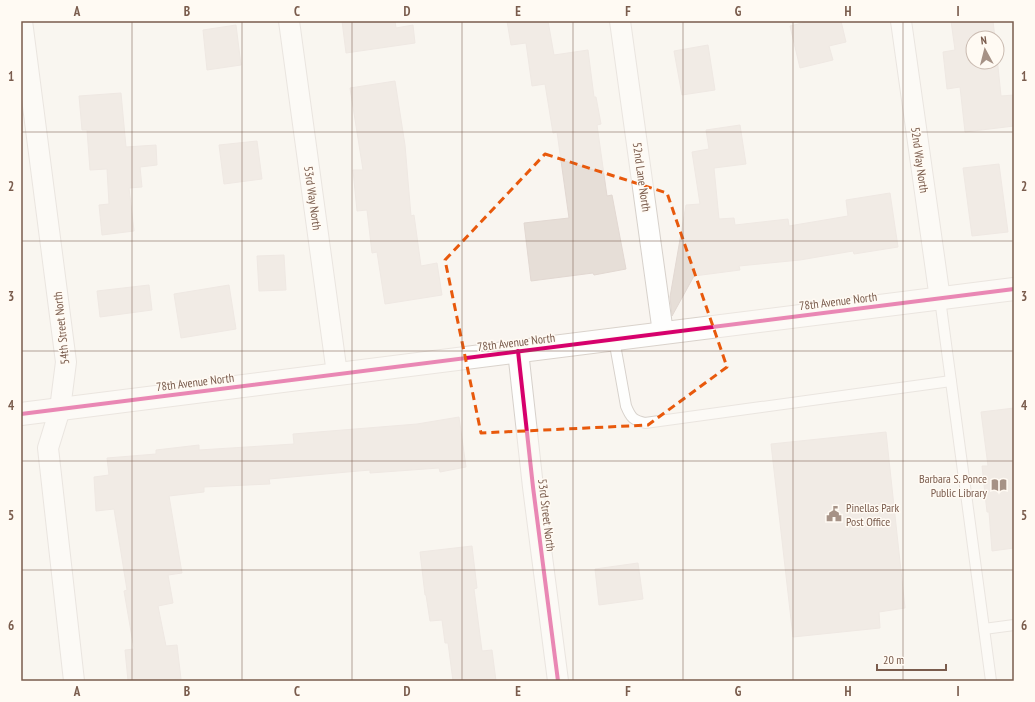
<svg xmlns="http://www.w3.org/2000/svg" width="1035" height="702" viewBox="0 0 1035 702" font-family="'PT Sans Narrow',sans-serif">
	<rect width="100%" height="100%" fill="#f9f5f0"/>
	<g fill="#e6ded7" stroke="#e2d8d2">
		<polygon points="342,21 395,21 396,28 413,25 415,43 346,53"/>
		<polygon points="507,21 548,21 554,55 588,50 594,97 596,97 601,124 597,125 607,196 612,195 626,269 594,275 593,273 531,281 524,223 569,218 557,132 553,133 545,84 532,86 526,43 511,45"/>
		<polygon points="810,21 841,21 846,42 829,46 833,60 800,68 790,26"/>
		<polygon points="951,21 993,21 995,38 973,38 973,62 997,62 997,57 1001,96 1014,95 1014,126 965,132 960,87 947,89 943,52 955,50"/>
		<polygon points="236,25 241,65 207,70 203,30"/>
		<polygon points="708,45 715,90 682,95 674,51"/>
		<polygon points="395,81 405,145 411,216 414,215 421,266 437,263 442,295 385,304 377,252 372,253 367,210 357,211 353,170 363,170 350,88"/>
		<polygon points="121,93 126,147 156,145 157,165 140,167 142,187 129,188 134,231 102,235 99,205 109,204 107,169 90,170 87,130 82,130 79,96"/>
		<polygon points="740,125 746,164 714,168 719,219 734,218 735,225 788,219 789,226 848,216 846,200 890,193 898,247 854,254 853,251 800,260 739,266 740,270 694,276 672,316 670,297 686,205 700,204 692,152 709,149 706,130"/>
		<polygon points="257,141 262,179 224,184 219,145"/>
		<polygon points="999,164 1008,232 972,236 963,168"/>
		<polygon points="284,255 286,290 259,291 257,256"/>
		<polygon points="149,285 152,310 100,317 97,291"/>
		<polygon points="229,285 236,329 181,338 174,294"/>
		<polygon points="1014,408 1014,548 992,551 989,512 987,512 982,466 988,466 981,412"/>
		<polygon points="459,417 466,467 440,472 439,468 370,473 370,470 269,479 270,484 204,487 204,492 169,496 182,573 168,575 173,603 158,606 166,646 177,645 181,679 158,681 128,681 125,650 134,649 124,591 127,590 114,509 96,511 94,477 109,475 107,458 156,454 156,450 199,445 199,450 294,444 293,434 417,424"/>
		<polygon points="886,432 905,608 879,612 880,628 793,637 771,444"/>
		<polygon points="472,546 477,588 474,589 482,651 492,650 496,681 453,681 448,643 445,643 442,620 430,621 426,595 425,595 420,552"/>
		<polygon points="638,563 643,599 599,605 595,569"/>
	</g>
	<g fill="none" stroke-linecap="round" stroke-linejoin="round">
		<defs>
			<g id="lane">
				<polyline points="940,299 991,681"/>
				<path d="M 614,339 L 626,406 C 631,418 633,420 645,423 L 951,381"/>
				<polyline points="984,629 1014,625"/>
			</g>
			<g id="street">
				<polyline points="22,21 66,362 60,409 48,448 74,681"/>
				<polyline points="289,21 337,374"/>
				<polyline points="620,21 663,333"/>
				<polyline points="901,21 940,299"/>
				<polyline points="518,351 533,487 558,681"/>
			</g>
			<polyline id="secondary" points="21,414 1014,289"/>
		</defs>
		<use href="#lane" stroke="#d7d1cb" stroke-width="12"/>
		<use href="#street" stroke="#d7d1cb" stroke-width="22"/>
		<use href="#secondary" stroke="#d9d2cb" stroke-width="24"/>
		<use href="#lane" stroke="#fefefd" stroke-width="10"/>
		<use href="#street" stroke="#fefefd" stroke-width="20"/>
		<use href="#secondary" stroke="#fefefd" stroke-width="22"/>
		<defs>
			<g id="cycleway">
				<polyline points="518,351 533,487 558,681"/>
				<polyline points="21,414 1014,289"/>
			</g>
		</defs>
		<use href="#cycleway" stroke="#fffaf3" stroke-width="6"/>
		<use href="#cycleway" stroke="#d6006c" stroke-width="4"/>
	</g>
	<path d="M0 0H1035V702H0ZM 545,154 L 667,193 L 727,367 L 648,425 L 481,433 L 445,260 Z" fill="#f9f5f0" fill-opacity=".55" fill-rule="evenodd"/>
	<path fill="none" stroke="#e8590c" stroke-width="3" stroke-dasharray="8 5" stroke-linejoin="round" d="M 545,154 L 667,193 L 727,367 L 648,425 L 481,433 L 445,260 Z"/>
	<path fill="none" stroke="#7a5c4d" stroke-width="1" stroke-opacity="0.55" d="M 132,21 L 132,681M 242,21 L 242,681M 352,21 L 352,681M 462,21 L 462,681M 573,21 L 573,681M 683,21 L 683,681M 793,21 L 793,681M 903,21 L 903,681M 21,132 L 1014,132M 21,241 L 1014,241M 21,351 L 1014,351M 21,461 L 1014,461M 21,570 L 1014,570"/>
	<defs>
		<symbol id="library-bare" viewBox="-9 -9 18 18"><path d="M-6-4Q-3-5.5-.7-3.5V5Q-3 3-6 4ZM6-4Q3-5.5 .7-3.5V5Q3 3 6 4Z" fill="#a69286" stroke="#fffaf3" stroke-width="2.5" paint-order="stroke"/></symbol>
		<symbol id="civic-bare" viewBox="-9 -9 18 18"><path d="M-.6-6.5H3V-4.5H.6V-3L4-1V1h2V6H-6V1h2V-1L-.6-3ZM-1.2 2.5V6h2.4V2.5Z" fill="#a69286" stroke="#fffaf3" stroke-width="2.5" paint-order="stroke"/></symbol>
	</defs>
	<g fill-rule="evenodd">
		<use href="#library-bare" x="988" y="474" width="22" height="22"/>
		<use href="#civic-bare" x="823" y="503" width="22" height="22"/>
	</g>
	<g text-anchor="middle" dominant-baseline="central" stroke-width="3" stroke-linejoin="round" paint-order="stroke">
		<g font-size="12" fill="#7a5c4d" stroke="#fffaf3">
			<text transform="translate(920 160) rotate(82)">52nd Way North</text>
			<text transform="translate(642 177) rotate(82)">52nd Lane North</text>
			<text transform="translate(313 198) rotate(82)">53rd Way North</text>
			<text transform="translate(838 301) rotate(-7)">78th Avenue North</text>
			<text transform="translate(61 328) rotate(-96)">54th Street North</text>
			<text transform="translate(516 342) rotate(-7)">78th Avenue North</text>
			<text transform="translate(195 382) rotate(-7)">78th Avenue North</text>
			<text transform="translate(547 515) rotate(83)">53rd Street North</text>
		</g>
		<g font-size="12" fill="#7a5c4d" stroke="#fffaf3" text-anchor="end">
			<text x="987" y="478">Barbara S. Ponce<tspan x="987" dy="14">Public Library</tspan></text>
			<text x="846" y="507" text-anchor="start">Pinellas Park<tspan x="846" dy="14">Post Office</tspan></text>
		</g>
	</g>
	<rect width="1035" height="702" fill="none" stroke="#fffaf3" stroke-width="44"/>
	<g transform="translate(985 50) rotate(353)"><circle r="19" fill="#fffaf3" stroke="#cabbb1"/>
	<path d="M0-3L7 15L0 10L-7 15Z" fill="#a69286"/>
	<text y="-6" font-size="11" font-weight="bold" text-anchor="middle" fill="#7a5c4d">N</text>
	</g>
	<path d="M877 664v6h69v-6" fill="none" stroke="#7a5c4d" stroke-width="2"/>
	<text x="883" y="664" font-size="12" fill="#7a5c4d" stroke="#fffaf3" stroke-width="3" paint-order="stroke">20 m</text>
	<rect x="22" y="22" width="991" height="658" fill="none" stroke="#7a5c4d" stroke-width="1.5"/>
	<g font-size="13" text-anchor="middle" font-weight="bold" fill="#7a5c4d">
		<text x="77" y="16">A</text>
		<text x="187" y="16">B</text>
		<text x="297" y="16">C</text>
		<text x="407" y="16">D</text>
		<text x="518" y="16">E</text>
		<text x="628" y="16">F</text>
		<text x="738" y="16">G</text>
		<text x="848" y="16">H</text>
		<text x="958" y="16">I</text>
		<text x="11" y="81">1</text>
		<text x="1024" y="81">1</text>
		<text x="11" y="191">2</text>
		<text x="1024" y="191">2</text>
		<text x="11" y="301">3</text>
		<text x="1024" y="301">3</text>
		<text x="11" y="410">4</text>
		<text x="1024" y="410">4</text>
		<text x="11" y="520">5</text>
		<text x="1024" y="520">5</text>
		<text x="11" y="630">6</text>
		<text x="1024" y="630">6</text>
		<text x="77" y="696">A</text>
		<text x="187" y="696">B</text>
		<text x="297" y="696">C</text>
		<text x="407" y="696">D</text>
		<text x="518" y="696">E</text>
		<text x="628" y="696">F</text>
		<text x="738" y="696">G</text>
		<text x="848" y="696">H</text>
		<text x="958" y="696">I</text>
	</g>
</svg>
